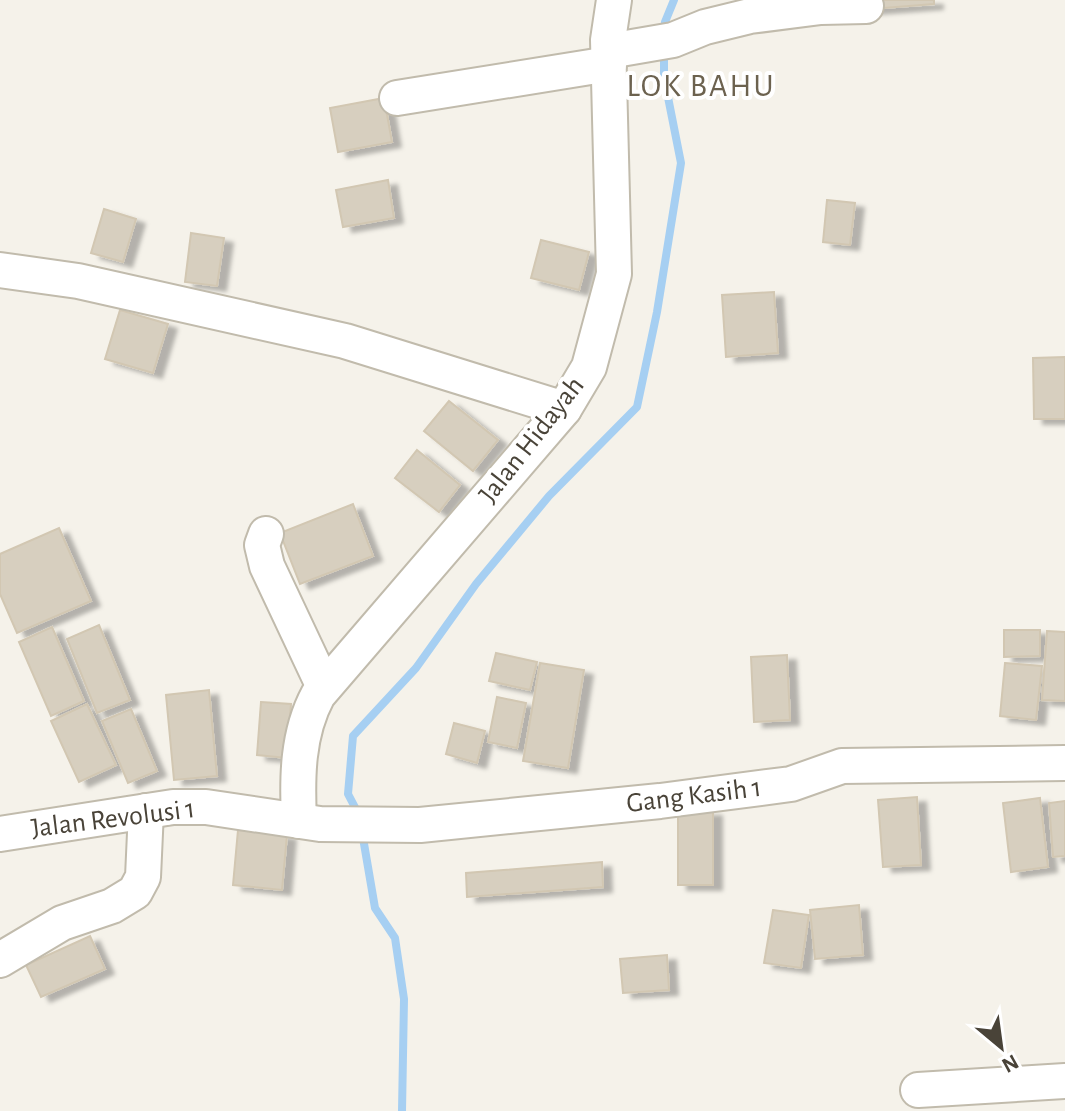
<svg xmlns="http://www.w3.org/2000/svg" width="1065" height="1111" viewBox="0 0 1065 1111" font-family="'Alegreya Sans',sans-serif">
	<defs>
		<filter id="shadow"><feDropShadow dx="9" dy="5" stdDeviation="2" flood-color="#0004"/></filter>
	</defs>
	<rect width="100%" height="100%" fill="#f5f2ea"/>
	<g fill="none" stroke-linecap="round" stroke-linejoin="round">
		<g stroke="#a6cff2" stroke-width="8">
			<polyline points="664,34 665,22 674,0"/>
			<polyline points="359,815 348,794 353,736 416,668 476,584 549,496 637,407 657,312 681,163 664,77 664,48"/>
			<polyline points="362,832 375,908 395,938 404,999 402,1111"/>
		</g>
	</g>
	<g fill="#d7cfbf" stroke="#d2c7b2" stroke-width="2" filter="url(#shadow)">
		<polygon points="870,0 934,0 934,4 871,9"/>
		<polygon points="384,98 392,142 338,152 330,108"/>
		<polygon points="388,180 394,218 343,227 336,190"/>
		<polygon points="827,200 855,203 850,245 823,242"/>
		<polygon points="104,209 136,219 123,262 91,253"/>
		<polygon points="191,233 224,238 217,286 185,282"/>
		<polygon points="541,240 589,252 579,290 531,278"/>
		<polygon points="774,292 778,353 726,357 722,295"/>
		<polygon points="120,310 168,324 153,373 105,359"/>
		<polygon points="1065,357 1065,419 1034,419 1033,358"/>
		<polygon points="449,401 498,440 473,471 424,431"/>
		<polygon points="417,450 460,485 439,512 395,478"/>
		<polygon points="353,504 373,556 300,584 280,533"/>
		<polygon points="59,528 91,601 17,633 0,594 0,554"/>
		<polygon points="99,625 130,700 97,713 67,639"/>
		<polygon points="52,627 84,701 51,716 19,642"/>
		<polygon points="1004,630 1040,630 1040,656 1004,657"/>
		<polygon points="1047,631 1065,632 1065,701 1042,700"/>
		<polygon points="496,653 537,662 530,690 489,681"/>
		<polygon points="787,655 790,720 754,722 751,657"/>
		<polygon points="540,663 584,670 568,768 523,761"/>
		<polygon points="1005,663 1042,666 1036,720 1000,716"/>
		<polygon points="209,690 217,776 174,780 166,695"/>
		<polygon points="497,697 526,703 517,748 488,742"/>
		<polygon points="261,702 291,704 287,758 257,755"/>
		<polygon points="87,704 116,765 79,782 51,721"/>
		<polygon points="131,709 157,771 128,783 102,721"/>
		<polygon points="454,723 485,731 477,763 446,754"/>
		<polygon points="917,797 921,865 883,867 878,800"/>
		<polygon points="1040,798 1048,867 1011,872 1003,803"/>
		<polygon points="1065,801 1065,856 1053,857 1049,803"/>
		<rect x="678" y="811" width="35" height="74"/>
		<polygon points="238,830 287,835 282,890 233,885"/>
		<polygon points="602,862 603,887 467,897 466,873"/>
		<polygon points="859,905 863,955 815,959 810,910"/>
		<polygon points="773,910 809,915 801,968 764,963"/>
		<polygon points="90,936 105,969 41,997 26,965"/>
		<polygon points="667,955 669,990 623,993 620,959"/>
	</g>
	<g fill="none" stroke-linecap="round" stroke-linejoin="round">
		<defs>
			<g id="minor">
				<polyline points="609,51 673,40 705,27 750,16 821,7 866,6"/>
				<polyline points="397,98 609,64"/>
				<polyline points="0,270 78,281 345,341 564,409"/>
				<polyline points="266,534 262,545 267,566 324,687"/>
				<path d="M 299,821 C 297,778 297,734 318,695 L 564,409 L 589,367 L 614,274 L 608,40 L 614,0"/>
				<polyline points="0,834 173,807 206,807 320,824 420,825 660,801 791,784 842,766 1065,763"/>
				<polyline points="0,960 62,923 112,906 135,892 143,877 146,811"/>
				<polyline points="918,1090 1065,1081"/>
			</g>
		</defs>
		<use href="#minor" stroke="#c1bbac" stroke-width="38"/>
		<use href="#minor" stroke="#fff" stroke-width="34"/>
	</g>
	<g text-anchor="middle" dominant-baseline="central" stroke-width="8" stroke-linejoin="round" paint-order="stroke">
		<g font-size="28" fill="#494338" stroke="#fff">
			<text transform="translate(532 440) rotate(-52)">Jalan Hidayah</text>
			<text transform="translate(694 796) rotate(-7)">Gang Kasih 1</text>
			<text transform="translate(113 819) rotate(-7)">Jalan Revolusi 1</text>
		</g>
		<g font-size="32" letter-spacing="2" fill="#6c624f" stroke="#fff">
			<text x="701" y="86">LOK BAHU</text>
		</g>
	</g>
	<g transform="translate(1001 1047) rotate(151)" stroke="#ffffff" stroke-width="6" paint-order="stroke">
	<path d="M0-6L14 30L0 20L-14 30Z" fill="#494338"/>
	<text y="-12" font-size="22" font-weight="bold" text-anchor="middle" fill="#494338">N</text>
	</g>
</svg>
